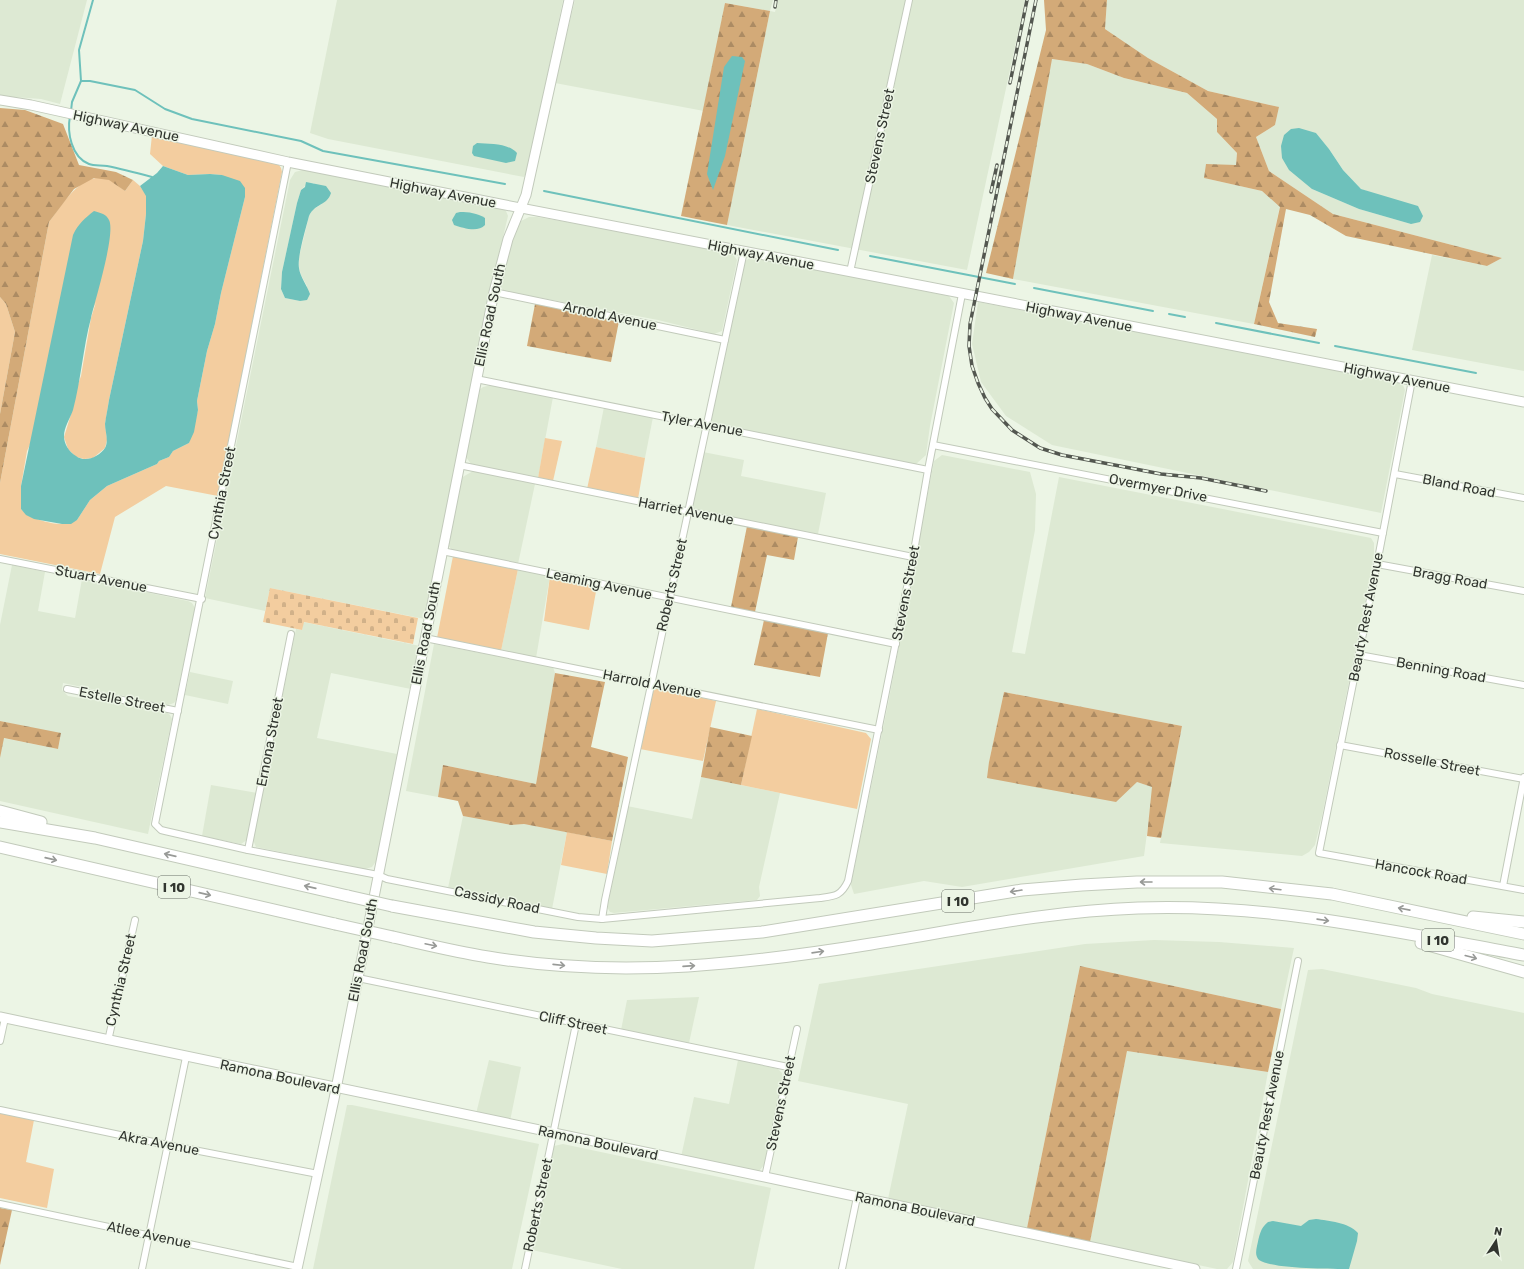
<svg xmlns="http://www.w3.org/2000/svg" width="1524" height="1269" viewBox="0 0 1524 1269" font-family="Rubik,sans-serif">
	<defs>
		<pattern id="forest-firs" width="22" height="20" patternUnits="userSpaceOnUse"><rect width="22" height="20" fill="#d3aa78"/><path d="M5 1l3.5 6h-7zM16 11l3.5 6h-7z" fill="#ac8b63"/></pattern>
		<pattern id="cemetery-stones" width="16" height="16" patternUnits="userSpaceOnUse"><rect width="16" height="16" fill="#f3cd9f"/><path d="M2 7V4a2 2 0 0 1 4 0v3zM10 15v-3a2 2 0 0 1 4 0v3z" fill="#d1b189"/></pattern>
	</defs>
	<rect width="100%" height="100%" fill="#ecf5e5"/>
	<g fill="#dde9d3" fill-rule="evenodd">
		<polygon points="0,0 87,0 60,104 41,99 0,96"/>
		<polygon points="337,0 563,0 528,168 524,177 328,139 310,133"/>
		<polygon points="575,0 773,0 770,11 775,12 778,0 1025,0 967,270 727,225 770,11 725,3 704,111 555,83"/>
		<path d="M 1107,0 L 1524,0 L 1524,371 L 1412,350 L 1432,255 L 1487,266 L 1502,258 L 1333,214 L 1269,171 L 1256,137 L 1275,125 L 1279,107 L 1208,91 L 1148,58 L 1105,29 ZM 1316,133 L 1329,149 L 1343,170 L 1361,189 L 1369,192 L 1411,224 L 1359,209 L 1312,189 Z"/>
		<polygon points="1051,59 1087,64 1124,78 1187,93 1217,119 1217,132 1237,153 1236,165 1204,178 1262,191 1280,206 1254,324 1013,279"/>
		<path d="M 306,169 L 500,207 L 506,211 L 508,216 L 490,292 L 425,619 L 270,588 L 265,611 L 205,598 L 290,180 L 295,172 ZM 308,183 L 314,183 L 322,204 L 312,210 L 309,216 L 299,257 L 299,267 L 301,275 L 307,286 L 300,301 L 285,298 L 281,289 L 282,272 L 297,203 L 301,190 Z"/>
		<polygon points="529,217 537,217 638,234 732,253 737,260 736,266 722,331 714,334 658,320 504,291 500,286 508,254 517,228 521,221"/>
		<polygon points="752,257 949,296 954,303 930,426 926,455 916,464 715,424 712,421 711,416 743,265 745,261"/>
		<polygon points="978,302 1398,381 1403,385 1405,390 1381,513 1052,445 1006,416 981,382 972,344"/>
		<polygon points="491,385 553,397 538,478 501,472 471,464 466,457 479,390 483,387"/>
		<polygon points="604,407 653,417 645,458 596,447"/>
		<polygon points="703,452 744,460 741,476 826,493 818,534 697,511 693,509 692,502"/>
		<polygon points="942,455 1030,472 1036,494 1035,530 1012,652 1025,654 1059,477 1371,538 1374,543 1374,557 1322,816 1315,845 1309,852 1302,856 1160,843 1182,726 1004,692 989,762 1137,782 1153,787 1144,856 962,887 924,881 854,894 851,885 889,699 934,461"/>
		<polygon points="473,471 535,484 518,564 452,550 448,545 461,478"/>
		<polygon points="12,565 45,572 38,611 75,618 82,579 188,601 192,603 195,608 176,700 174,703 168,705 63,683 62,690 68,696 165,711 170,715 172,719 148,834 0,801 0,758 3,738 58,749 61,734 0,721 0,625"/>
		<polygon points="518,569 550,576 536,658 501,651"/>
		<polygon points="303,622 420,646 411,689 331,673 317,738 397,754 377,860 372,867 365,869 256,847 253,840 296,629 302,630"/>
		<polygon points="434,644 553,667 555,673 536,784 443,765 438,797 406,791"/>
		<polygon points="190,672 233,681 228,704 185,695"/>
		<polygon points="701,777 780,793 759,887 760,896 757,900 614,913 610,912 607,907 606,903 627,806 692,819"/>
		<polygon points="211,785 257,793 247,840 241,844 202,836"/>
		<polygon points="463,816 511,825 524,824 567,832 552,909 448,888"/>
		<polygon points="1154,940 1219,942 1294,948 1281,1009 1080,966 1027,1228 888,1199 908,1104 798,1081 819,984 1085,944"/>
		<polygon points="1322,969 1416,988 1432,994 1524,1013 1524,1269 1253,1269 1248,1261 1308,970"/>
		<polygon points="699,997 689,1043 621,1030 627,1000"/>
		<polygon points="1127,1051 1268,1072 1233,1262 1227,1269 1217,1269 1090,1242"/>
		<polygon points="489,1060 521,1067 510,1121 476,1114"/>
		<polygon points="738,1060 778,1069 782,1073 783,1078 764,1165 759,1171 753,1172 681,1157 694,1097 729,1104"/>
		<polygon points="347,1105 352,1105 539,1144 512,1269 313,1269"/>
		<polygon points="563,1144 771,1188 754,1269 622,1269 532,1250 554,1146"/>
	</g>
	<g fill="#f3cd9f">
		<path d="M 152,135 L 277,162 L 281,168 L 282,172 L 218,496 L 166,486 L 115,517 L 100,574 L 0,554 L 0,483 L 49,222 C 62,205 83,168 110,180 C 115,183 120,187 125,191 L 133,180 L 140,186 L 146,195 L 146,214 L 143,241 L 109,400 L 105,424 L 107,440 L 105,448 L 93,458 L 84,459 L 76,457 L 68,449 L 64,437 L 72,411 L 76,390 L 81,376 L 91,318 L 96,302 L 27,451 L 21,486 L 21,509 C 29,518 49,524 62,524 C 67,524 72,521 77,520 L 90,500 L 107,486 L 157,464 L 159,461 L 169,457 L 173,451 L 189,443 L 198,410 L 197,401 L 207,351 L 215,324 L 221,293 L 245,197 L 222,175 L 210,174 L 188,175 L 163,166 L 150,154 Z"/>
		<polygon points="0,297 6,304 15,332 0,414"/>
		<polygon points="545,438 562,441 553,481 538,478"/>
		<polygon points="596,447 645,458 638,499 587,489"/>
		<polygon points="453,556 518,569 501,651 437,638"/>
		<polygon points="550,576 597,586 589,630 544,621"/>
		<polygon points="659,688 716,701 703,761 640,749 650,692"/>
		<polygon points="757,709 866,733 871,739 857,809 741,785"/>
		<polygon points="567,832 612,841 607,874 561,865"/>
		<polygon points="0,1113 34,1120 26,1162 54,1169 47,1208 0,1198"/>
	</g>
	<g fill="url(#forest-firs)">
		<polygon points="1044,0 1107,0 1105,29 1148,58 1208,91 1279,107 1275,125 1256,137 1269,171 1333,214 1502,258 1487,266 1346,236 1310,215 1286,209 1269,302 1278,323 1317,329 1315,337 1254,324 1280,207 1262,191 1204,178 1206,164 1236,165 1237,153 1217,132 1217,119 1187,93 1124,78 1087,64 1052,59 1013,279 986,273 1046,30"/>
		<polygon points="725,3 770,11 727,225 681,216"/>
		<polygon points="0,108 25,110 63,124 79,165 116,172 133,180 125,191 109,180 94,178 74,189 49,222 0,483 0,414 15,332 6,304 0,297"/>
		<polygon points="535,304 619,321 611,362 527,346"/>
		<polygon points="747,526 798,537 794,560 767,555 755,612 731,607"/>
		<polygon points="764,620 828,633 820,677 754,665"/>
		<polygon points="555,673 605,682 591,747 628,757 612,841 524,824 511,825 463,816 458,801 438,797 443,765 536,784"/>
		<polygon points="1004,692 1182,726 1161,838 1147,836 1152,787 1137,782 1116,802 987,778 989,762"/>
		<polygon points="0,721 61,733 58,749 4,738 0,758"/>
		<polygon points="710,727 752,736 741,785 701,777"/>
		<polygon points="1080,966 1281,1009 1268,1072 1127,1051 1090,1242 1027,1228"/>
		<polygon points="0,1208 12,1210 0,1265"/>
	</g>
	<polygon fill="url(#cemetery-stones)" points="270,588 418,618 413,644 304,622 302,630 263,622"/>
	<g fill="#6ec1bb">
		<polygon points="732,56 742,57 745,61 725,156 713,190 707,174 724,67"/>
		<polygon points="1299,128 1316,133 1329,149 1343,170 1361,189 1418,206 1423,216 1420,222 1411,224 1359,209 1312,189 1289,170 1282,158 1281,146 1284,135 1291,129"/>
		<path d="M 477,143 C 490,144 508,143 517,153 L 515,161 L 506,163 L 474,156 L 472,153 L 473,146 Z"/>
		<path d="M 163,166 L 188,175 L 210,174 L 222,175 L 240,181 L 245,188 L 245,197 L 221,293 L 215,324 L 207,351 L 197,401 L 198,410 L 194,432 L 189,443 L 173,451 L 169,457 L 159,461 L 157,464 L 107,486 L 90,500 L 77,520 L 71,524 L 62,524 L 34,519 L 26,515 L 21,509 L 21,486 L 73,235 C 78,224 85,218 94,211 C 101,213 106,214 109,220 C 116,233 95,301 91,318 C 83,348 81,380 73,410 C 70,419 64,427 64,436 C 64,444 69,452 76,456 C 85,463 99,457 105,448 C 109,441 105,431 105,424 C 106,416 108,407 109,400 L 143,241 L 146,214 L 146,196 L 140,186 L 157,173 Z"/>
		<path d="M 306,182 L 326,186 L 331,193 C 327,206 315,203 309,216 C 306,228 297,257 299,268 C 300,277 307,285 310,294 L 307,300 L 300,301 L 285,298 L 281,289 L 282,272 L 297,203 L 301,190 L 305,187 Z"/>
		<path d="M 460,212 C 469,212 477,213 485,218 L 485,225 C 478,233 463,228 454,225 L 452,220 L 456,213 Z"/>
		<path d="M 1316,1219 C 1329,1221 1348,1222 1358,1233 L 1357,1241 L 1349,1269 C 1330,1269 1272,1269 1259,1260 C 1255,1256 1256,1251 1257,1246 C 1259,1237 1260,1228 1268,1222 L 1273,1221 L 1301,1226 L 1309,1220 Z"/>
	</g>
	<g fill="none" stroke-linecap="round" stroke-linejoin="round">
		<g stroke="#6ec1bb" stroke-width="2">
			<polyline points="81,81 79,50 93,0"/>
			<polyline points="71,111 72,102 81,81 90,81 135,90 165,109 192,119 301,141 323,151 505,184"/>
			<path d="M 70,116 C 67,132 71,157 89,164 C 94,166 101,165 107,166 C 122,169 137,173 152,177"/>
			<polyline points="544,191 838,250"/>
			<polyline points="870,256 1015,284"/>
			<polyline points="1034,288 1153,311"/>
			<polyline points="1169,314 1185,317"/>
			<polyline points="1216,323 1319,343"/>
			<polyline points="1335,346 1476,373"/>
		</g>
		<defs>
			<g id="street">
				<path d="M 288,162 L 155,824 L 161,830 L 165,831 L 248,850 L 378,875 L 387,879 L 578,917 L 602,919 L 820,898 C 835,896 841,896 848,881 L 913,557 L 928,470 L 962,294"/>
				<polyline points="850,272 909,0"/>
				<polyline points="494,292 725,340"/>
				<polyline points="476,379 928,470"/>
				<polyline points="1412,380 1377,564 1319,853 1524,890"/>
				<polyline points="933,445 1383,533"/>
				<polyline points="459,465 913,557"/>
				<polyline points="1395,474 1524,498"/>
				<polyline points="442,551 896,644"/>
				<polyline points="0,559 202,599"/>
				<polyline points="1377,564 1524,591"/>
				<polyline points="425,638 879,730"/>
				<polyline points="1359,655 1524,685"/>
				<polyline points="67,689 178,711"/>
				<polyline points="1340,745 1524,779"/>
				<polyline points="248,850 291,634"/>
				<polyline points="1503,886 1524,777"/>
				<polyline points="602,919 605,900 744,251"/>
				<polyline points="358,978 788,1067"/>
				<polyline points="0,1041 5,1018"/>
				<polyline points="108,1041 135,920"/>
				<polyline points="0,1110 168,1145 318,1174"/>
				<polyline points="765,1177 797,1029"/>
				<polyline points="0,1204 298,1267"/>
				<polyline points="142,1269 186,1057"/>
				<polyline points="525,1269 576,1024"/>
				<polyline points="842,1269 857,1197"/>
				<polyline points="1236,1269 1298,961"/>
			</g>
			<g id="secondary">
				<polyline points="0,100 31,105 288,162 490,202 1524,402"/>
				<polyline points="0,1017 765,1177 1195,1269"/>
				<polyline points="297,1269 334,1099 494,292 508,239 526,195 569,0"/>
			</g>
			<g id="highway">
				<polyline points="0,811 41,822"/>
				<polyline points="0,822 95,838 348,896"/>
				<polyline points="0,847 335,924"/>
				<polyline points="392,906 534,932 596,938 652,941 762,932 1022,890 1082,885 1137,882 1222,882 1332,894 1524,934"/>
				<polyline points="1473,917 1524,922"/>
				<path d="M 393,937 C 424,944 456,952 488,957 C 554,968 621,970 688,966 C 749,962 810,954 871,944 C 959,930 1048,911 1138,908 C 1268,903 1397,932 1524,955"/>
				<polyline points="1421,943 1524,972"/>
			</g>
		</defs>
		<use href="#street" stroke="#c2cabb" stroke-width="8"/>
		<use href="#secondary" stroke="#c2cabb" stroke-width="11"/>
		<use href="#highway" stroke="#c2cabb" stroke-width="13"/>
		<use href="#street" stroke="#fff" stroke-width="6"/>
		<use href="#secondary" stroke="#fff" stroke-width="9"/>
		<use href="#highway" stroke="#fff" stroke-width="11"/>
		<defs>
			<g id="rail">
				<polyline points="1036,0 970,324 969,346 972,366 978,383 985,398 992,409 1012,430 1040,448 1062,455 1125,467 1161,474 1201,478 1266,491"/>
				<polyline points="775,7 776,0"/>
				<polyline points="1010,83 1027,0"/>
				<polyline points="991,192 997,165"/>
			</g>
		</defs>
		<use href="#rail" stroke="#535750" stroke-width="3.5"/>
		<use href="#rail" stroke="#ecf5e5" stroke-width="2" stroke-dasharray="6" stroke-linecap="butt"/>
		<defs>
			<g id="highway-bridge">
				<polyline points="348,896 392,906"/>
				<polyline points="335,924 393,937"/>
			</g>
		</defs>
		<use href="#highway-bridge" stroke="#c2cabb" stroke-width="13" stroke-linecap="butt"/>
		<use href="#highway-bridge" stroke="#fff" stroke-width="11"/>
	</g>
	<defs><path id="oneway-shaft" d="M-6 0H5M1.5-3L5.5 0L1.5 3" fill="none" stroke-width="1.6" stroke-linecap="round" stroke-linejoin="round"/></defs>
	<g stroke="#989a97">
		<use href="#oneway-shaft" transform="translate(170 855) rotate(-167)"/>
		<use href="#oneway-shaft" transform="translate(51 859) rotate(13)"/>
		<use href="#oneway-shaft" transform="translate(1146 882) rotate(-180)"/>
		<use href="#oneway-shaft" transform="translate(310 887) rotate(-167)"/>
		<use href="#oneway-shaft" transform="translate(1275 889) rotate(-173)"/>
		<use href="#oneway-shaft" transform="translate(1016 891) rotate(171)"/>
		<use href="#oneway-shaft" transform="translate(205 894) rotate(13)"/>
		<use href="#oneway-shaft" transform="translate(1404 909) rotate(-169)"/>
		<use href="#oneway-shaft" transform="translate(1323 920) rotate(8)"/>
		<use href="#oneway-shaft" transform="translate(431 945) rotate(12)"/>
		<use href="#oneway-shaft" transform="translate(818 952) rotate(-8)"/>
		<use href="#oneway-shaft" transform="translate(1471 957) rotate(15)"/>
		<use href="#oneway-shaft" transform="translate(559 965) rotate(6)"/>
		<use href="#oneway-shaft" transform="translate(689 966) rotate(-4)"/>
	</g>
	<g text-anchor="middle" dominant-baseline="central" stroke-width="3" stroke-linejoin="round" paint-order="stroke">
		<g fill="#ecf5e5" stroke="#696f66" stroke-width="1">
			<rect x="158" y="876" width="32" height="22" rx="3"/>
			<rect x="942" y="890" width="32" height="22" rx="3"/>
			<rect x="1422" y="929" width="32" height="22" rx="3"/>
		</g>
		<g font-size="13" font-weight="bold" fill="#31352f">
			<text x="174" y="887">I 10</text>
			<text x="958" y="901">I 10</text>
			<text x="1438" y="940">I 10</text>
		</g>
		<g font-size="14" fill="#31352f" stroke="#ecf5e5">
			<text transform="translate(126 126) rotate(12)">Highway Avenue</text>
			<text transform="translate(880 136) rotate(-78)">Stevens Street</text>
			<text transform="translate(443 193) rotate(11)">Highway Avenue</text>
			<text transform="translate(761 255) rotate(11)">Highway Avenue</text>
			<text transform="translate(490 315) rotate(-78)">Ellis Road South</text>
			<text transform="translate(610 316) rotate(12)">Arnold Avenue</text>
			<text transform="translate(1079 317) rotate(11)">Highway Avenue</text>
			<text transform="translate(1397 378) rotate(11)">Highway Avenue</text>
			<text transform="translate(702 424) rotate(11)">Tyler Avenue</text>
			<text transform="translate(1459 486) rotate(11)">Bland Road</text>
			<text transform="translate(1158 488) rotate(11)">Overmyer Drive</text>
			<text transform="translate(222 493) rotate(-79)">Cynthia Street</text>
			<text transform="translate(686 511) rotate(11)">Harriet Avenue</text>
			<text transform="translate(1450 578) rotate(10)">Bragg Road</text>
			<text transform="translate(101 579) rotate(11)">Stuart Avenue</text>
			<text transform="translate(599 584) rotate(12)">Leaming Avenue</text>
			<text transform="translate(672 585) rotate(-77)">Roberts Street</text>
			<text transform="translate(906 593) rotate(-79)">Stevens Street</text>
			<text transform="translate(1366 617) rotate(-79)">Beauty Rest Avenue</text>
			<text transform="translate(426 633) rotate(-79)">Ellis Road South</text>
			<text transform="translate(1441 670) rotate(10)">Benning Road</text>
			<text transform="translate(652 684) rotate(11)">Harrold Avenue</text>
			<text transform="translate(122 700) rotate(11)">Estelle Street</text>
			<text transform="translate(270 742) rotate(-79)">Ernona Street</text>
			<text transform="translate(1432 762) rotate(11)">Rosselle Street</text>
			<text transform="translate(1421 872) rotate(10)">Hancock Road</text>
			<text transform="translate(497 900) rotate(12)">Cassidy Road</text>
			<text transform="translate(363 950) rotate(-79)">Ellis Road South</text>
			<text transform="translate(121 980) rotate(-77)">Cynthia Street</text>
			<text transform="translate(573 1023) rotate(12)">Cliff Street</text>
			<text transform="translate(280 1077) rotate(12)">Ramona Boulevard</text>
			<text transform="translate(781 1103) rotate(-78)">Stevens Street</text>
			<text transform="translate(1267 1115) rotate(-79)">Beauty Rest Avenue</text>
			<text transform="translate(159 1143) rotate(11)">Akra Avenue</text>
			<text transform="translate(598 1143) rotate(12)">Ramona Boulevard</text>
			<text transform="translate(538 1205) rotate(-78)">Roberts Street</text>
			<text transform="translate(915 1209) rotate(12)">Ramona Boulevard</text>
			<text transform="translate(149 1235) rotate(12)">Atlee Avenue</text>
		</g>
	</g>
	<g transform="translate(1496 1241) rotate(12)" stroke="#ecf5e5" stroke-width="3" paint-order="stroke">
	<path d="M0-3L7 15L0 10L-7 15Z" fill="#31352f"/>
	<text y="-6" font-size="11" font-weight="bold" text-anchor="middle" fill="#31352f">N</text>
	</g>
</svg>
